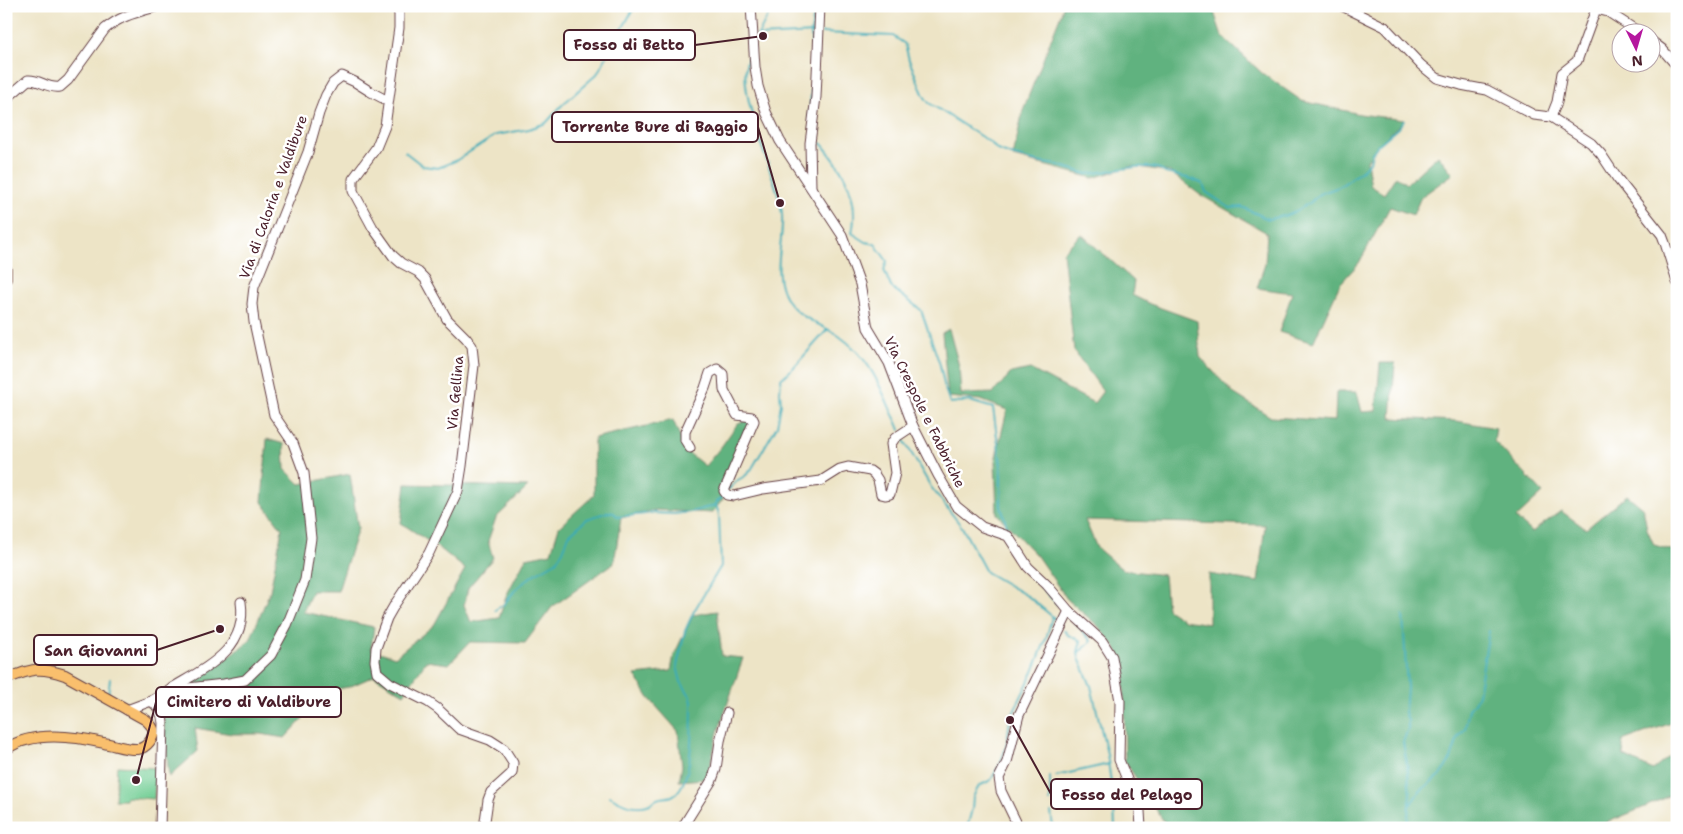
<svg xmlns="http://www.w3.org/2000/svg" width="1683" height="834" viewBox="0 0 1683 834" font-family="'Shantell Sans',sans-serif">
	<rect width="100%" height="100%" fill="#fff"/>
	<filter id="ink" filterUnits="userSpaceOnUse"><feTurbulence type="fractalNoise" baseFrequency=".02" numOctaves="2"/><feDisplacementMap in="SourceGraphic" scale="10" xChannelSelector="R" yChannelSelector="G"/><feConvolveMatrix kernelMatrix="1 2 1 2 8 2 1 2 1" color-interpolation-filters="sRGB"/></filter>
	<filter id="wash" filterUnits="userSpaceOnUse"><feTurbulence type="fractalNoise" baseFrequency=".0096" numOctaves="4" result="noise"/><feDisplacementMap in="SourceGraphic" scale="20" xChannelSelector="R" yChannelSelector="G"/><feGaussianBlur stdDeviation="1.12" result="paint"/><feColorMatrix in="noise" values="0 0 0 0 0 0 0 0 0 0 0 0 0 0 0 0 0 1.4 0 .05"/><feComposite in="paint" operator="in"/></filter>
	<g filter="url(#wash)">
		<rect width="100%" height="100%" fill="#ede4c6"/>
		<polygon fill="#75cf96" stroke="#607760" points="117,766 156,768 154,799 126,797 126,800 115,800"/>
		<g fill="#60b27f" stroke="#556855" fill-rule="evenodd">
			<polygon points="1063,6 1212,6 1222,36 1262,73 1302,101 1360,114 1404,120 1376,147 1367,161 1371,186 1384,194 1396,176 1406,184 1438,155 1453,174 1421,197 1413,215 1390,207 1359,263 1340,284 1313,343 1279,332 1292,293 1257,288 1265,264 1267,233 1199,194 1170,172 1132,166 1093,178 1013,157 1023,110 1061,14"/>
			<path d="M 1081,234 L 1134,281 L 1132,295 L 1150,304 L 1197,321 L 1200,357 L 1233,393 L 1271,417 L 1335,421 L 1336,392 L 1357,392 L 1362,412 L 1376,411 L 1380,363 L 1395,363 L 1391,418 L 1457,421 L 1496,428 L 1494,441 L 1543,493 L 1516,518 L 1532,532 L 1561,511 L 1586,529 L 1627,495 L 1643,508 L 1647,529 L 1654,545 L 1675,551 L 1677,550 L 1677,721 L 1622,741 L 1624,756 L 1653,770 L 1675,752 L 1677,753 L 1677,792 L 1645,807 L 1593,828 L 1168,828 L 1125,761 L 1124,688 L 1118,651 L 1098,626 L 1067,599 L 1037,556 L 997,514 L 995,461 L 1007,410 L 981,400 L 948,397 L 942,333 L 949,329 L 959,366 L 961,394 L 993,393 L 1011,373 L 1030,369 L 1094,403 L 1103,391 L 1074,351 L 1063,252 ZM 1085,520 L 1265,525 L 1258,582 L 1209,574 L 1209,624 L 1184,620 L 1167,609 L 1164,575 L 1123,570 L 1097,548 Z"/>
			<polygon points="673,420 686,451 705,466 721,447 738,423 749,420 752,428 724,498 712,513 655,510 621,518 614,563 552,607 525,643 470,642 449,664 426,661 404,694 374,676 349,687 330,690 285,738 260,734 232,734 195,728 198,751 169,777 162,706 168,696 212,670 250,640 270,591 282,529 262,502 267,439 284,444 285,469 300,484 350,474 358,528 338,591 312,591 303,612 374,627 371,649 395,657 434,625 465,569 443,551 401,523 406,484 528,487 496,518 488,541 493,558 468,588 464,605 471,622 499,618 507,594 526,558 551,553 559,527 594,495 594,438"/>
			<polygon points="717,611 722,656 743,658 718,732 708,774 704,779 679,781 682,766 678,731 648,697 635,675 671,671 674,655 693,615"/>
		</g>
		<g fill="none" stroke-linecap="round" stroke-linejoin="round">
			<g stroke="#3bacb8" stroke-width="2">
				<polyline points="746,6 748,21"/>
				<polyline points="822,33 893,36 905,44 909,60 924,96 929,103 991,143 997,150 1014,156 1037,162 1058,165 1087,174 1136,167 1153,167 1160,169 1165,173 1192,179 1203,184 1206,192 1230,208 1242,207 1268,219 1284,216 1296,211 1311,202 1319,194 1339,187 1360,172 1370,162 1372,153 1378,145 1398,128 1404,120"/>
				<polyline points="757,36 815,33"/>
				<polyline points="757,37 773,6"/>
				<path d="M 750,51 C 743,68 745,84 749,102 C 754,124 760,143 768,164 C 773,180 781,198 782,215 C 784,245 770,272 787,300 C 800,319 821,324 839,336 C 866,355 876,377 889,406 C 892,414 897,421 900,430"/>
				<polyline points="809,118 813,71 811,33 815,6"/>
				<path d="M 821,143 C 839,164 855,188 854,217 C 854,222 853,228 852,233 L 866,242 L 875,244 L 887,261 L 884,270 L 891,287 L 921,310 L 940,365 L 945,389 L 950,403 L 970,401 L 993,408 L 1001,465 L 1001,506 L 1008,531"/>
				<polyline points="405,152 423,166 438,168 457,160 496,135 529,129 546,123 563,104 597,74 635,6"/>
				<polyline points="902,437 931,487 962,527 986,572 1029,597 1060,623"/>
				<polyline points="729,489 738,480 745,476 751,470 777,426 781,404 780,392 781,379 793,368 828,329"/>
				<polyline points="1029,574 1058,605"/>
				<polyline points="495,610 503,605 517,588 533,575 556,562 563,551 569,535 587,519 608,512 614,513 618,517 654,513 674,514 691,512 713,506 723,496"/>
				<polyline points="1403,615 1407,688 1405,712 1408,721 1408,729 1403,742 1407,764 1410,794 1407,828"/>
				<polyline points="1075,622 1091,641 1090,643 1078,653"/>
				<polyline points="1064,630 1068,635 1081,641 1078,652 1079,658 1091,686 1107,754 1114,804 1115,828"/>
				<polyline points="108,696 110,679"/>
				<polyline points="1056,776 1109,764"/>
				<polyline points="1050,777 1050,801"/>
				<path d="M 610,796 C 622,804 636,810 650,804 C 653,803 654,800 657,799 C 661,797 667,798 672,796 C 695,784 691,725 692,703 L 691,697 L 681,682 L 677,666 L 685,631 L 694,611 L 721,566 L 719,515 L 716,504"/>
				<polyline points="1410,805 1419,792 1441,774 1451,759 1458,737 1465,729 1469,709 1474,703 1478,695 1489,631"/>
				<polyline points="1051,812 1053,828"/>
				<polyline points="967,828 972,809 973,797 979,786 991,780 1000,764 1006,747 1010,720 1033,672 1046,639 1052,617"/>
			</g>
		</g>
	</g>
	<g filter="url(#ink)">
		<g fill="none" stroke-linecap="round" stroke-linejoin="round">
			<defs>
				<g id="minor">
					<polyline points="396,6 399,14 399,28 385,126 376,148 353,179 353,191 373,228 393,256 401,263 418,272 425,279 447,319 466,338 472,346 474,365 462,466 458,491 429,553 395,604 387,618 376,648 375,661 377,672 390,683 428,702 438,709 459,729 490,740 504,749 513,763 512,773 491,792 488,800 484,828"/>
					<polyline points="751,6 755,67 758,86 766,112 780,141 842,235 860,284 868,328 889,363 913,426 938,475 956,506 982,527 1008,536 1028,567 1047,585 1069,611 1102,641 1112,657 1120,701 1119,760 1140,811 1141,828"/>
					<polyline points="1342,6 1385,27 1421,65 1437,78 1461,85 1487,90 1534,115 1551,117 1591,143 1601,154 1617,178 1662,235 1665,243 1677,282"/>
					<polyline points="1650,40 1662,49 1677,66"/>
					<path d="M 6,99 L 28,80 C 40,79 47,89 60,87 L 68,80 L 105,29 C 121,15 139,12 159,6"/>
					<polyline points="1551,117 1557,102 1562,73 1577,61 1596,9 1608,12 1639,32"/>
					<polyline points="811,187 810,143 816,97 820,6"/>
					<polyline points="690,448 685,440 685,432 705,388 710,373 717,369 723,374 724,390 737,415 752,417 754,421 724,491 727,495 734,496 763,489 821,481 840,469 848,467 870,471 874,474 878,480 881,494 885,495 890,494 895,473 891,444 895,438 913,426"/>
					<path d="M 172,688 C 207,667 248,649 241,602"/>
					<path d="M 151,701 C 159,707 162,713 163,723 L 160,828"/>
					<polyline points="127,710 151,701 170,690 224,684 245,680 271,655 287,625 305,580 311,538 304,473 293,443 274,415 254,322 252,304 254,287 308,152 319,113 326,95 333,83 342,76 355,82 371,92 388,101"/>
					<polyline points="682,828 712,780 716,769 720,741 727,713"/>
					<polyline points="1019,828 1001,791 999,778 1007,762 1019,715 1069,611"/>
				</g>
				<g id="major">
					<polyline points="6,269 6,279"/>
					<path d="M 6,679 C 31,669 39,666 65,675 L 146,720 C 148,722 152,726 153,729 C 155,738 146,748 138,749 C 127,750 115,745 104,743 C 74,736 33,730 6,749"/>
				</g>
			</defs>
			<use href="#minor" stroke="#623d42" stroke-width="11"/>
			<use href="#major" stroke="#623d42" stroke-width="12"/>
			<use href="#minor" stroke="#fff" stroke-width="9"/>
			<use href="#major" stroke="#f9bf6d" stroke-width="10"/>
		</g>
	</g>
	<g text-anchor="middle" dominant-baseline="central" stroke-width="5" stroke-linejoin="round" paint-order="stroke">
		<g font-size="14" fill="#4a1f2b" stroke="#fff">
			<text transform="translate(273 197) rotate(-70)">Via di Caloria e Valdibure</text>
			<text transform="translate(455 393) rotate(-85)">Via Gellina</text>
			<text transform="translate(925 412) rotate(64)">Via Crespole e Fabbriche</text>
		</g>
	</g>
	<path fill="none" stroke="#4a1f2b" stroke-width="2" d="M763 36L695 45M780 203L758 127M220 629L157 650M136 780L156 702M1010 720L1051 794"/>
	<g fill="#4a1f2b" stroke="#fff" stroke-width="2">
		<circle cx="763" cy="36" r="5"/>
		<circle cx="780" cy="203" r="5"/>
		<circle cx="220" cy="629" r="5"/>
		<circle cx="136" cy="780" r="5"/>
		<circle cx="1010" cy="720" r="5"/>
	</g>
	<g fill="#fff" stroke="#4a1f2b" stroke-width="2">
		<rect x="564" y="30" width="131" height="30" rx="5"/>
		<rect x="552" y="112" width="206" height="30" rx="5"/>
		<rect x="34" y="635" width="123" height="30" rx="5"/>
		<rect x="156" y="687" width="185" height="30" rx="5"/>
		<rect x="1051" y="779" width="151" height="30" rx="5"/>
	</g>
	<g font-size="15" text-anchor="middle" font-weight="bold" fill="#4a1f2b">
		<text x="629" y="50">Fosso di Betto</text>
		<text x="655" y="132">Torrente Bure di Baggio</text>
		<text x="96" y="656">San Giovanni</text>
		<text x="249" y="707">Cimitero di Valdibure</text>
		<text x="1127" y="800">Fosso del Pelago</text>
	</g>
	<rect width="1683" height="834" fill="none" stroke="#fff" stroke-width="25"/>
	<g transform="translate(1636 48) rotate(175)"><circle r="24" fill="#ffffff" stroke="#b7a5aa"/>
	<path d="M0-4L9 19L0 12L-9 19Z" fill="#b5179e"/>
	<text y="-8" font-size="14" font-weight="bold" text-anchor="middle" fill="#4a1f2b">N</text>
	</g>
</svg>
